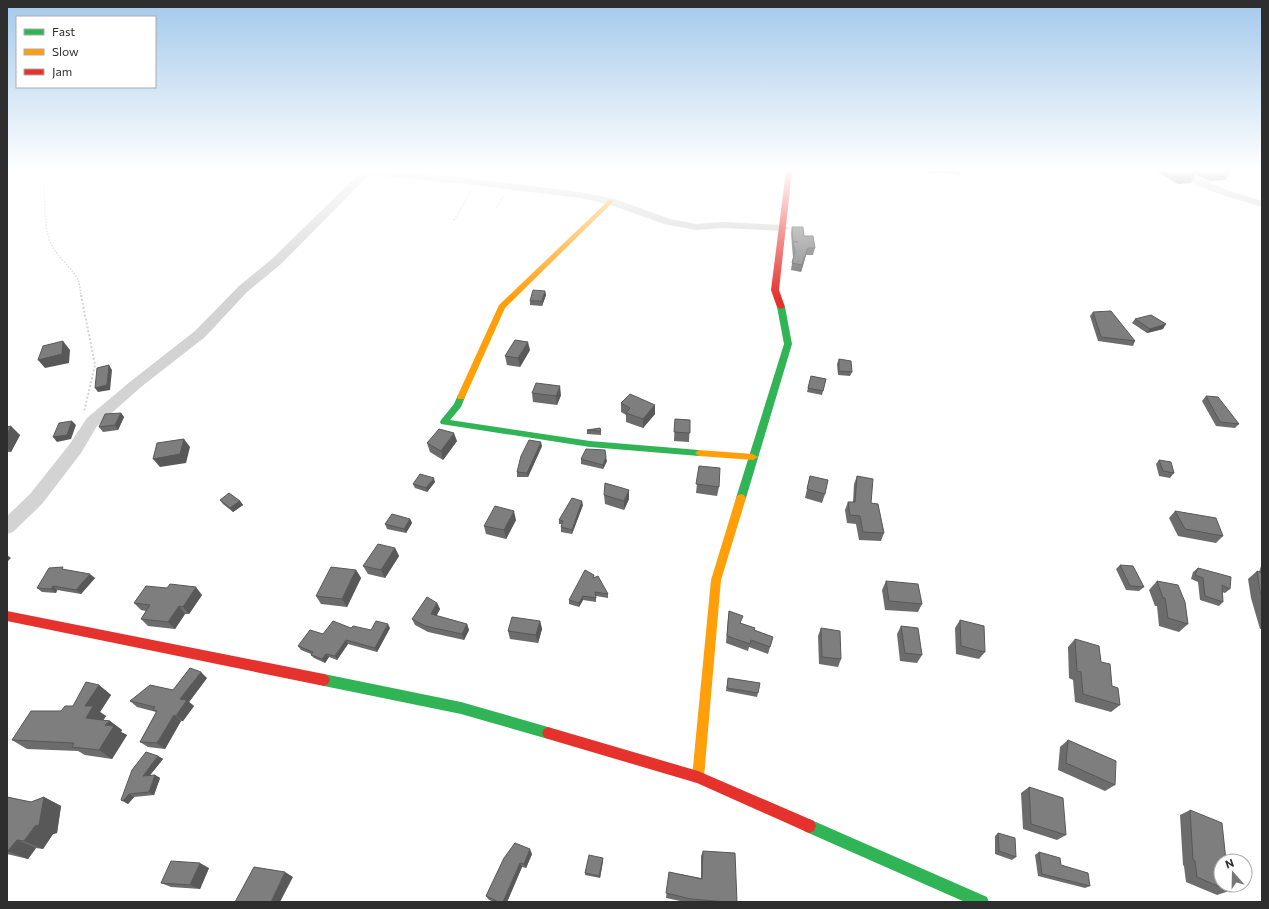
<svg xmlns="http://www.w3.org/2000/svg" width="1269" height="909" viewBox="0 0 1269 909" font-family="Commissioner,sans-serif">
	<rect width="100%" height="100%" fill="#fff"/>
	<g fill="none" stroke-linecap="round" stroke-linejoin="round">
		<g stroke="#d3d3d3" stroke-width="1.5" stroke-dasharray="1.5 1.5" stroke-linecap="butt">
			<path d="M 41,171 C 48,194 41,219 50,241 C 55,256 69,264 77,278 C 80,283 80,290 81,296"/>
			<polyline points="342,171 352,173"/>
			<polyline points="42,172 53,171"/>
			<polyline points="496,208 504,195"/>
			<polyline points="454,220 465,202 470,190"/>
		</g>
		<polyline stroke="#d3d3d3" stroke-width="2" stroke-dasharray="2 2" stroke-linecap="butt" points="81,295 95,365 84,412"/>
		<g fill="#d3d3d3" fill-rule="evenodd">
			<polygon points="362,171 387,171 466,178 580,192 615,199 670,219 696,224 724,222 784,225 790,228 784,231 724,228 696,230 664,224 608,204 580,198 466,184 369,175 281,264 247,292 205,337 141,387 97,426 81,453 42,504 13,532 7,534 7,516 30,494 69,445 87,418 131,381 195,331 239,286 273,258"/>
			<polygon points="1170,171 1183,171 1224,189 1262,201 1262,207 1216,193 1172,173"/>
		</g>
		<g fill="#30b455" fill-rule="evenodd">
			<polygon points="778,305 781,305 785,307 792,344 746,498 744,501 738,501 736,498 784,344 777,307"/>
			<polygon points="461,394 465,397 461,407 450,420 590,441 699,450 703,453 699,456 590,447 441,424 440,422 441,420 454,404 458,395"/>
			<polygon points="324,674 461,702 548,727 552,729 554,733 552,737 548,739 461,714 324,686 320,684 318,680 320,676"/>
			<polygon points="809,819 987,897 989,902 965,902 804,831 802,826 804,821"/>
		</g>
		<g fill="#ff9f0a" fill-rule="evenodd">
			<polygon points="609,200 614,201 505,308 465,397 464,399 458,399 457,397 499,305"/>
			<polygon points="699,450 753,454 758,457 753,460 699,456 695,453"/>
			<polygon points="741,494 744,495 746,498 721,580 704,777 703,782 698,783 693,782 692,777 711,580 736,498 738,495"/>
		</g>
		<g fill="#e5322d" fill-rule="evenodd">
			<polygon points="786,171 792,171 779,290 785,307 781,309 777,307 771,290"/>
			<polygon points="7,611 324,674 328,676 330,680 328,684 324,686 7,621"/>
			<polygon points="548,727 698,771 814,821 816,826 814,831 809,833 697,783 548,739 544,737 542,733 544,729"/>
		</g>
	</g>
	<g fill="#6c6c6c">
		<polygon points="918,171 961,171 960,175 939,172 938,174"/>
		<polygon points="1155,171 1184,171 1195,176 1191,183 1178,184"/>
		<polygon points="1186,171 1226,171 1230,172 1225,180 1210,181"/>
		<polygon points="792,227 804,236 815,248 813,255 806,255 801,272 791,270 793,257 792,247 791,233"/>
		<polygon points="545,291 546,295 542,306 530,305 530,301"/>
		<polygon points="1093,312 1135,341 1133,346 1098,341 1090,316"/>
		<polygon points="1135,319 1163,329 1147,333 1132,323"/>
		<polygon points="530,350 520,367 507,365 505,356"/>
		<polygon points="839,359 852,372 850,376 838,375 837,364"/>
		<polygon points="811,376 826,379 822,395 807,392"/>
		<polygon points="532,393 561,395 557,405 533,402"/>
		<polygon points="1206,396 1239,424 1235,428 1216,426 1202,401"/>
		<polygon points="621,403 655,405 655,414 643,428 626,422 626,415 621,412"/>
		<polygon points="121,413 124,417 118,430 103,432 99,427"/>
		<polygon points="675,419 690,420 689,442 674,441"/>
		<polygon points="7,427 20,435 11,452 7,452"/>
		<polygon points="587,430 601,431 601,435 587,434"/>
		<polygon points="457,441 443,460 430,452 427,443"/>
		<polygon points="542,446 528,477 517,477 517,472"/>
		<polygon points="581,459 607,461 603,469 581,464"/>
		<polygon points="1159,460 1174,473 1170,478 1159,476 1156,464"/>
		<polygon points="699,466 719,487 717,496 696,493"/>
		<polygon points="810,476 825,494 822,503 805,498"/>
		<polygon points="857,476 871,503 884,533 881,541 859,540 856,524 847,523 845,510 848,502 853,502 854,484"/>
		<polygon points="435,482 427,492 415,488 413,484"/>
		<polygon points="629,490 629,499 624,510 605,504 604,495"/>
		<polygon points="220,500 240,501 243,505 233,512 223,504"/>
		<polygon points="583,505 572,534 561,532 561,527 562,524 559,524 559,520"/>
		<polygon points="1175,511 1223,536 1216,543 1178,536 1169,518"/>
		<polygon points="410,519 412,523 406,533 387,529 385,524"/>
		<polygon points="516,520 506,539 486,534 484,526"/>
		<polygon points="395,548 399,556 385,578 368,574 363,566"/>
		<polygon points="1262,564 1262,629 1260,629 1251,598 1248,579 1257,571 1259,572 1261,566"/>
		<polygon points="1120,565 1144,587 1139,591 1126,590 1116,569"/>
		<polygon points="1198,568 1230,589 1225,593 1222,592 1223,602 1219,606 1200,600 1198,582 1191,579 1193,572"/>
		<polygon points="66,570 95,578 81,594 57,590 56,593 42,592 37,588"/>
		<polygon points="356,570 361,578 347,607 321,604 316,596"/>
		<polygon points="594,575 594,577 608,594 608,598 596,596 596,602 583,600 579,607 569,604 569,600"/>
		<polygon points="886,581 922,604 918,612 885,610 882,590"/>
		<polygon points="1157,581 1188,624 1179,632 1159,626 1157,606 1155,606 1149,590"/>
		<polygon points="202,595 189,614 185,614 175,629 148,626 141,619 146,611 141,610 134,603"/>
		<polygon points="437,603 440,609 436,616 467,624 469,630 464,640 428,632 415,625 412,619"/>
		<polygon points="729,611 741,623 754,630 773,637 768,654 749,647 748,651 726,643 728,618"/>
		<polygon points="960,620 985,652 979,659 956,654 955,628"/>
		<polygon points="540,621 542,629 538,643 510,639 508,631"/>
		<polygon points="901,626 922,655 917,663 900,661 897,634"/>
		<polygon points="351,628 371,630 390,628 377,652 348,644 337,660 329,657 325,663 314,658 311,655 311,654 301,650 298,646 323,634"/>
		<polygon points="821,628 841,659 838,667 819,664 818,636"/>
		<polygon points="1075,639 1101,662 1112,686 1120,705 1111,712 1075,702 1073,680 1069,678 1068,647"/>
		<polygon points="207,678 189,702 194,706 183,721 181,721 165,749 148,747 140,742 156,712 137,707 130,701 173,690"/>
		<polygon points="728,678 758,693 757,697 726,691"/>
		<polygon points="99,685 111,695 100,712 106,716 103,720 110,721 122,730 121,732 127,735 112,759 85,755 78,751 27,749 12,740 73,706"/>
		<polygon points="1068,740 1115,785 1105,791 1058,770 1060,747"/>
		<polygon points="158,756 163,759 150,775 155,775 160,778 154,795 134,797 128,804 121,800"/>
		<polygon points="1029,787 1066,835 1057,840 1023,829 1021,793"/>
		<polygon points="7,797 31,802 44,797 61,806 57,833 53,834 43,849 36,848 28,859 7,854"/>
		<polygon points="1190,810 1229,891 1217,895 1186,882 1184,866 1183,865 1180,815"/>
		<polygon points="998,833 1016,857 1012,860 995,854 995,836"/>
		<polygon points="703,851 737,902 685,902 666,898 669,872 701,878 701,856"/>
		<polygon points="1039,852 1090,886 1085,888 1038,876 1035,855"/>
		<polygon points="532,854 526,868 522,867 507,902 494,902 489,900 486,896 504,858"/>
		<polygon points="603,861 600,878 585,875 585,873"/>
		<polygon points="209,868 200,889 171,887 161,883"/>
	</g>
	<g fill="#585858">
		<polygon points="808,248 806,255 801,272 802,265"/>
		<polygon points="545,291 546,295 542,306 542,301"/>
		<polygon points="1166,324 1163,329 1147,333 1150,329"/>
		<polygon points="63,341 70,350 69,363 45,368 38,360"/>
		<polygon points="528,342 530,350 520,367 518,358"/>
		<polygon points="109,365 112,370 110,390 98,392 95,388"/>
		<polygon points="560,386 561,395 557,405 556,396"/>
		<polygon points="655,405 655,414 643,428 643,419"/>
		<polygon points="121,413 124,417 118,430 115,425"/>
		<polygon points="72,421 76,425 71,439 57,442 53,437"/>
		<polygon points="11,426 20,435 11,452 7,448 7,435"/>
		<polygon points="454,433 457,441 443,460 441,451"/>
		<polygon points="184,439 190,447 186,463 160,467 153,459"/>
		<polygon points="541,442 542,446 528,477 527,473"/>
		<polygon points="606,457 607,461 603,469 603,465"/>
		<polygon points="434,478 435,482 427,492 426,488"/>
		<polygon points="629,490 629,499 624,510 624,501"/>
		<polygon points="240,501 243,505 233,512 230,508"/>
		<polygon points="582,501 583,505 572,534 572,530"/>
		<polygon points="514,511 516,520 506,539 504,530"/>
		<polygon points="410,519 412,523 406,533 404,529"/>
		<polygon points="395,548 399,556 385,578 381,570"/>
		<polygon points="7,555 11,558 7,562"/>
		<polygon points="356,570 361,578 347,607 342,599"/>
		<polygon points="90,574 95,578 81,594 76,590"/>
		<polygon points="53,586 57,590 56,593 51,589"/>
		<polygon points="196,587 202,595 189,614 183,607"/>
		<polygon points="583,596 583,600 579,607 579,603"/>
		<polygon points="437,603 440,609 434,621 431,614"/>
		<polygon points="179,606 185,614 175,629 168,622"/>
		<polygon points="540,621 542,629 538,643 536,635"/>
		<polygon points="388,624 390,628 377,652 375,648"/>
		<polygon points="467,624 469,630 464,640 462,634"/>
		<polygon points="346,640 348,644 337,660 335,656"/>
		<polygon points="326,654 329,657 325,663 322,659"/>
		<polygon points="201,672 207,678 189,702 194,706 183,721 176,716 180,699"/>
		<polygon points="99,685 111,695 100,712 106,716 99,727 86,718 85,706"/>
		<polygon points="174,715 181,721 165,749 157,743"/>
		<polygon points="110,721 122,730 121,732 127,735 112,759 99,750 105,725"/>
		<polygon points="158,756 163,759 147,779 143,776"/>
		<polygon points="155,775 160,778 154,795 149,792"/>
		<polygon points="129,794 134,797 128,804 123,801"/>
		<polygon points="44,797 61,806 57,833 53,834 43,849 24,841 35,826"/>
		<polygon points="17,840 36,848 28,859 8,851"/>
		<polygon points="530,849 532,854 526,868 524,864"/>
		<polygon points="603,858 603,861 600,878 599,876"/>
		<polygon points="200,863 209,868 200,889 190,885"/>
		<polygon points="520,863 522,867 507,902 503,902"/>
		<polygon points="285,872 293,877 280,902 271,902"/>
	</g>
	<g fill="#7e7e7e" stroke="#585858">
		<polygon points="1172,171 1184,171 1195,176 1183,177"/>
		<polygon points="1207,171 1226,171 1230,172 1215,174"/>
		<polygon points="792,227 803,227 804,236 813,236 815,248 808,248 802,265 792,263 795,252 793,242 798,242 793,241"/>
		<polygon points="533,290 545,291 542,301 530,301"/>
		<polygon points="1111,311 1135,341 1101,337 1093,312"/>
		<polygon points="1151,315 1166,324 1150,329 1135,319"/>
		<polygon points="515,340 528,342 518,358 505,356"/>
		<polygon points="63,341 62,354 38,360 43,346"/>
		<polygon points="839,359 851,361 852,372 839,371"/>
		<polygon points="109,365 107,385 95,388 97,368"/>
		<polygon points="811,376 826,379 823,391 808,388"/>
		<polygon points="536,383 560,386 556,396 532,393"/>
		<polygon points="630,394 655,405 643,419 626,413 630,408 621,403"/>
		<polygon points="1206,396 1218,397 1239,424 1220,422"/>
		<polygon points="121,413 115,425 99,427 105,414"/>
		<polygon points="675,419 690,420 690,433 674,432"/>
		<polygon points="72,421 67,435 53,437 59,423"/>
		<polygon points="11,426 7,435 7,427"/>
		<polygon points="600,428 601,431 587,430"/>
		<polygon points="439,429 454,433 441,451 427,443"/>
		<polygon points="184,439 180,454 153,459 157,443"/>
		<polygon points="529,440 541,442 527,473 517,472 521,456"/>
		<polygon points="586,449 605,450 606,457 603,465 581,459"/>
		<polygon points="1159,460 1171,462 1174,473 1163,471"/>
		<polygon points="699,466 720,468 719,487 696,484"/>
		<polygon points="420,474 434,478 426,488 413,484"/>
		<polygon points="810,476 828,480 825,494 807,489"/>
		<polygon points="857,476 873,479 871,503 878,504 884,533 863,532 860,516 850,515 848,502 855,502"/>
		<polygon points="605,483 629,490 624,501 604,495"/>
		<polygon points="229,493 240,501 230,508 220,500"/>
		<polygon points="572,498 582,501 572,530 561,527 563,521 559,520"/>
		<polygon points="495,506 514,511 504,530 484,526"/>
		<polygon points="1175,511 1216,518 1223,536 1185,529"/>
		<polygon points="392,514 410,519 404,529 385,524"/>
		<polygon points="378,544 395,548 381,570 363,566"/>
		<polygon points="1120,565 1133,566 1144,587 1130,586"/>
		<polygon points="63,567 62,569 90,574 76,590 53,586 51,589 37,588 49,568"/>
		<polygon points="331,567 356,570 342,599 316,596"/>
		<polygon points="1198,568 1231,577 1230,589 1222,585 1223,602 1205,596 1203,578 1195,575"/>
		<polygon points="585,570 594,575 593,578 598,576 608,594 595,592 596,598 583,596 579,603 569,600"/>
		<polygon points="1257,571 1262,573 1262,597 1260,591"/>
		<polygon points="886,581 918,584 922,604 889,601"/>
		<polygon points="1157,581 1178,585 1185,602 1188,624 1168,618 1165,598 1163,598"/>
		<polygon points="170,584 196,587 183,607 179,606 168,622 141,619 150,605 134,603 146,586 167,588"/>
		<polygon points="427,597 437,603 431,614 467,624 462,634 425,626 412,619"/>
		<polygon points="729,611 743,616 740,623 755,628 754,630 773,637 770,647 751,640 750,644 727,636"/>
		<polygon points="512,617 540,621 536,635 508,631"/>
		<polygon points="960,620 984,626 985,652 961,646"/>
		<polygon points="333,621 351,628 353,626 371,630 376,621 388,624 375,648 346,640 335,656 326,654 322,659 311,655 313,652 298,646 310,630 323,634"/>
		<polygon points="901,626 918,628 922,655 905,653"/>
		<polygon points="821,628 840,631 841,659 822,657"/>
		<polygon points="1075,639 1099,646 1101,662 1110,664 1112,686 1118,688 1120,705 1083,694 1081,672 1077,671"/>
		<polygon points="190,668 201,672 180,699 187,700 176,716 174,715 157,743 140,742 157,711 153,710 155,707 130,701 150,685 173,690"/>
		<polygon points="728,678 760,683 758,693 727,688"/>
		<polygon points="86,682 99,685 85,706 93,706 86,718 110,721 105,725 114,726 99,750 72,747 74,743 12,740 31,711 61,711 65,706 73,706"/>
		<polygon points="1068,740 1116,761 1115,785 1066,763"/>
		<polygon points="146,752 158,756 143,776 155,775 149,792 129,794 123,801 121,800 132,770"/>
		<polygon points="1029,787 1063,798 1066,835 1031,824"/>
		<polygon points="7,797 31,802 44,797 39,825 35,826 24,841 17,840 8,851 7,851"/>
		<polygon points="1190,810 1222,823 1226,861 1221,861 1221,885 1228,885 1229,891 1197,877 1195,861 1193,860"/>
		<polygon points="998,833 1015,838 1016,857 999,851"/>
		<polygon points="515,843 530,849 524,864 520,863 503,902 499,902 486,896 504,858"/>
		<polygon points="703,851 735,853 737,902 727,902 691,899 666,893 669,872 702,879"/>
		<polygon points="1039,852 1060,858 1061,865 1088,873 1090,886 1042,874"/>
		<polygon points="589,855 603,858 599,876 585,873"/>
		<polygon points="171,861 200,863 190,885 161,883"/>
		<polygon points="254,867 285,872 271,902 235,902"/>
	</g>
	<linearGradient id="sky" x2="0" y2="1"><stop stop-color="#a3c9eb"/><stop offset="0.57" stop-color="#fff"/><stop offset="1" stop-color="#fff" stop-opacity="0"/></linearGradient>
	<rect width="1269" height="298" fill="url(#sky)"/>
	<rect width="1269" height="909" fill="none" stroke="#2e2e2e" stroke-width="16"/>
	<rect x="16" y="16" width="140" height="72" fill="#ffffff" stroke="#ababab"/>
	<rect x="24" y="29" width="20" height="6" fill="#30b455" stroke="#ababab"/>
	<text x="52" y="36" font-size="12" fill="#2e2e2e">Fast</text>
	<rect x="24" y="49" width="20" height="6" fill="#ff9f0a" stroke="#ababab"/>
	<text x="52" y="56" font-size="12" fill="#2e2e2e">Slow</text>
	<rect x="24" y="69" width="20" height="6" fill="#e5322d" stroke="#ababab"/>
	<text x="52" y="76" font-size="12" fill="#2e2e2e">Jam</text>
	<g transform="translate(1233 873) rotate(340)"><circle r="19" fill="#ffffff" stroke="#ababab"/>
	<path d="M0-3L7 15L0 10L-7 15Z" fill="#777777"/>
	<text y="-6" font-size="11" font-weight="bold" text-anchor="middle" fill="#2e2e2e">N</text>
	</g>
</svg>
